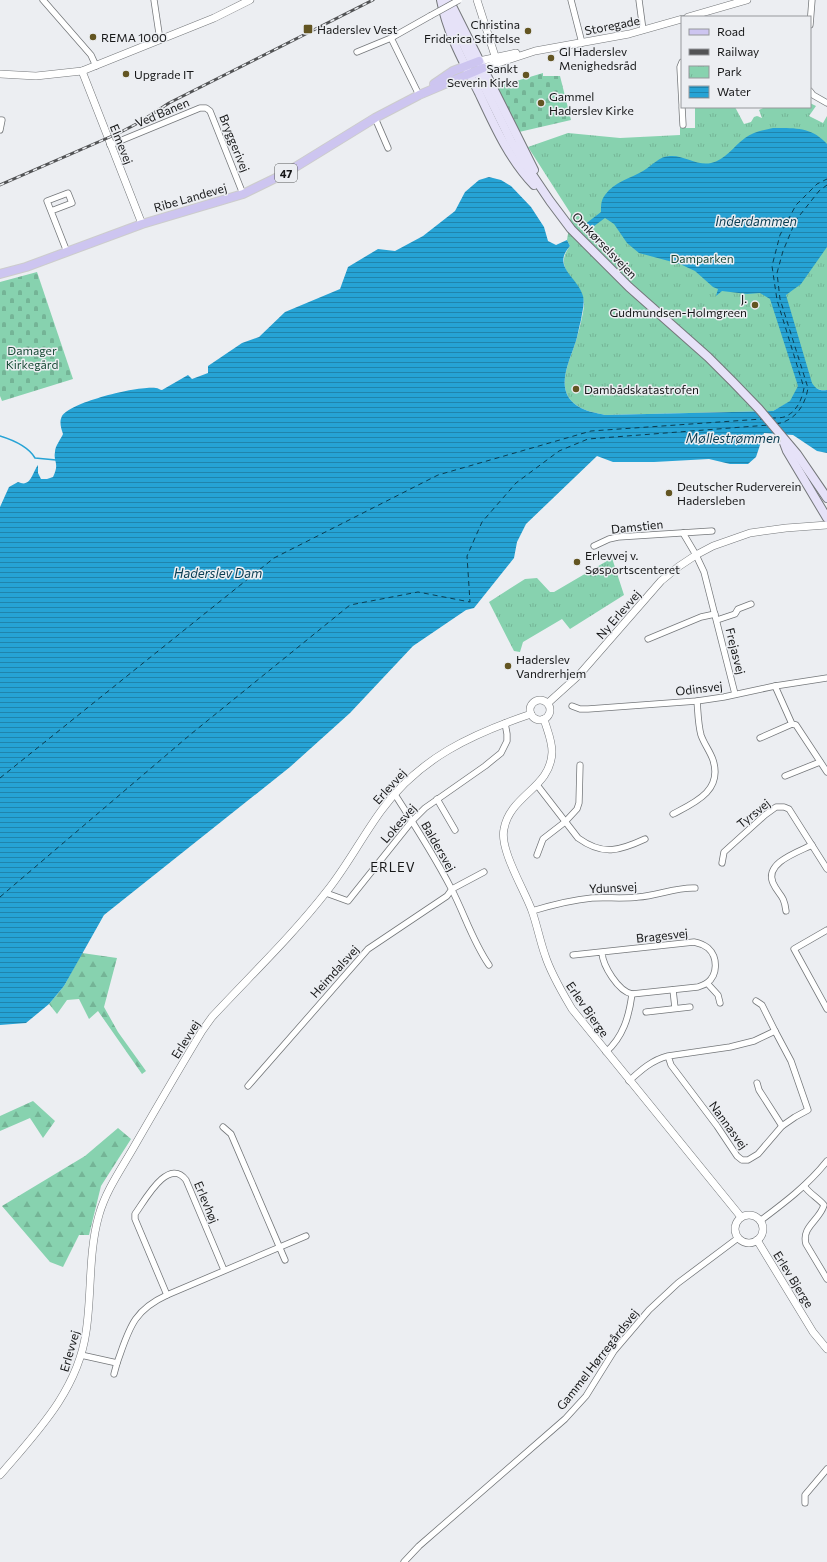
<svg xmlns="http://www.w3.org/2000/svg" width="827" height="1562" viewBox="0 0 827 1562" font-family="Commissioner,sans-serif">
	<defs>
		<pattern id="forest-firs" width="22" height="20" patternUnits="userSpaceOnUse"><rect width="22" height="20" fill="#87d2af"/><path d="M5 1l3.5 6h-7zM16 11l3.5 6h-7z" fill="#74b496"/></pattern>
		<pattern id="cemetery-stones" width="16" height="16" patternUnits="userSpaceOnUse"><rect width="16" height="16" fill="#87d2af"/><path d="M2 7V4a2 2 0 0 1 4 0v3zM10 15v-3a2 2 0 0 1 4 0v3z" fill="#74b496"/></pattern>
		<pattern id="park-tufts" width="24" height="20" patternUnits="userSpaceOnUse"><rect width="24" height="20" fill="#87d2af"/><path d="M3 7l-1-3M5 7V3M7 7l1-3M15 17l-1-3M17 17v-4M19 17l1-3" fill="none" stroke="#74b496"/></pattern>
		<pattern id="water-rules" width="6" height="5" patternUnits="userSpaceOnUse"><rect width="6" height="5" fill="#26a3d5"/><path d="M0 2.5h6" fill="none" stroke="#2084ac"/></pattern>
	</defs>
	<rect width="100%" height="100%" fill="#eceef2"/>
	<g fill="url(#forest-firs)">
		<polygon points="82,953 117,958 104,1007 118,1032 146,1071 142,1074 98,1011 89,1019 79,999 67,1000 57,1014 49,1004 64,986"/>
		<polygon points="33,1101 55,1121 43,1138 30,1118 0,1131 0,1116"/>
		<polygon points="118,1128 131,1139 101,1186 89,1235 79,1235 63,1267 50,1262 2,1206 85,1156"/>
	</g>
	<g fill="url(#cemetery-stones)">
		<polygon points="543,73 543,76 560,76 571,120 519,132 496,87"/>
		<polygon points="37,272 73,379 2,401 0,396 0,282"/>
	</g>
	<g fill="url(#park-tufts)">
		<path d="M 810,103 L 816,106 L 809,116 L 823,123 L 827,116 L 827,390 L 821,390 L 815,388 L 773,411 L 605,415 C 598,413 588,412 581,408 C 552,393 569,363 576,341 C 579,330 583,316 584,305 C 585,281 550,272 570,246 L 567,240 L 571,214 L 528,147 L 568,133 L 620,138 L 680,135 L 680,128 L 695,128 L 695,107 L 735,107 L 744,124 L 751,122 L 754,117 L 757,116 L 762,118 L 759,110 L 765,107 L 810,107 Z"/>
		<polygon points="612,558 624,595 570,629 562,619 523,642 520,652 514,651 489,602 525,579 537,578 550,592 554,592"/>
	</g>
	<path fill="url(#water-rules)" d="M 773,128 C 795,128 812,127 827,144 L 827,247 L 801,284 L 786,295 L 812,383 C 816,389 819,391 827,390 L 827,453 L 817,451 L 793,435 L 764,433 L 756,457 L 748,464 L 730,464 L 709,459 L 654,462 L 613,462 L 597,456 L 526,524 L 517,542 L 514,558 L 474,608 L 466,610 L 413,646 L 350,713 L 290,767 L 104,915 L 64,986 L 49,1004 L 26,1023 L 0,1025 L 0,507 L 9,487 L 18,482 C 31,488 32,473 38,465 L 38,473 L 41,479 L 47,479 L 53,477 C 60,463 53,462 55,452 C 55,446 61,439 63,434 C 61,428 59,422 62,416 C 70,402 140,385 156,388 C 158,388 160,390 162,390 L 188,375 L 192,379 L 208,373 L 208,366 L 242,343 L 259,337 L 285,312 L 340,289 L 348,267 L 378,249 L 395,251 L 423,236 L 455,211 L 465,192 L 479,180 L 489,177 L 501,180 L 511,186 L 531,207 L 544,227 L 548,241 L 556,245 L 567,240 L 570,246 C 551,267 578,277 583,296 C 585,304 582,312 581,320 C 579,327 578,334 576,341 C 569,363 552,393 581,408 C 588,412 598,413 605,415 L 773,411 L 790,401 L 798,386 L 770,299 L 760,293 L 747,294 L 722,291 L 716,296 L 718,289 L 713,287 L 695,271 L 680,264 L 639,253 L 627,243 L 614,224 L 605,218 L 586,232 L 582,229 L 584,225 L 601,212 C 601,205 601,200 605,195 C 614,182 631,178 643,171 C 653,165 660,155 672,156 C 685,156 698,166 711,163 C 725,160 734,146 745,138 C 753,132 764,130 773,128 Z"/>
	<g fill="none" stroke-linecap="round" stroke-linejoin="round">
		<path stroke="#26a3d5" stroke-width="1.5" d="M 0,436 C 13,440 28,446 35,458 L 56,460"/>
		<g stroke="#0a3d52" stroke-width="1" stroke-dasharray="5 4" stroke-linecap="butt">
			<path d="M 771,418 C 775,418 781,418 784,417 C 796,413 802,400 804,388 L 777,300 L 772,266 L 780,235 L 796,205 L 817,184 L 827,179"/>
			<path d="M 776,424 C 795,421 805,406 808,388 L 780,299 L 777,273 L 783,251 L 796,220 L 819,191 L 827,185"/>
			<polyline points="0,778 274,558 438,475 591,431 762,419"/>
			<polyline points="0,897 191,734 350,605 418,592 470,602 467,556 482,522 516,483 559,451 588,439 769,425"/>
		</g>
		<defs>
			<g id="minor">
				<polyline points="43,0 91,55 96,66"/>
				<polyline points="154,0 160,40"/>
				<polyline points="571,0 582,43"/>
				<polyline points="639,0 643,30"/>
				<polyline points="810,25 812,0"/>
				<polyline points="391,38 419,95"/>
				<polyline points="357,52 391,38 430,16"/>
				<polyline points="682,62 680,67 682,104"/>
				<polyline points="810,91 813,95 827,103"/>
				<polyline points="682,107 683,125"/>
				<polyline points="375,118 388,148"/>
				<polyline points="0,120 2,120 0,130"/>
				<polyline points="110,145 200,108 206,108 210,111 243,194"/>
				<polyline points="51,211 72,203 68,193 47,201 67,252"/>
				<polyline points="683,533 696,555 704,572 735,694"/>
				<polyline points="594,546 609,539 618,537 712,531"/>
				<polyline points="717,620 735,614 738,609 751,604"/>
				<polyline points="648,639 701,617 715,614"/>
				<polyline points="775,686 792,724 796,725 827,772"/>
				<polyline points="572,706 580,709 588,709 697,701 724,697 775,686 827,678"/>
				<polyline points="760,738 792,724"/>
				<polyline points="785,776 820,762"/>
				<path d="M 537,785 L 578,838 C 603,856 619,851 645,839"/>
				<path d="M 394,793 C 414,824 434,855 451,888 C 465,915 472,940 489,965"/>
				<polyline points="437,799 455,830"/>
				<path d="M 673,814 C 694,803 723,791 713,760 C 710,751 704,744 701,735 C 698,724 698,712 697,701"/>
				<polyline points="537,855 543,839 565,822 577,809 579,803 580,765"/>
				<polyline points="722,863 724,852 765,815 776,807 784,807 789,809 827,869"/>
				<polyline points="326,893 348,901 412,821 425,808 485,766 501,753 507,741 507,734 505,723"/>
				<path d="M 532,911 C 552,905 571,900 592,898 C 607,897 623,899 638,897 C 657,896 676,887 695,888"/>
				<path d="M 786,911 C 784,894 779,896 773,883 C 764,863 798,852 812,845"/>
				<polyline points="827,930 794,949 827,1009"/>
				<path d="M 573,955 L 694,942 C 699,943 704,945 708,948 C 718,957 718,975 707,983 C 704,985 701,986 698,987 L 632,994 C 618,991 603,966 602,953"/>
				<polyline points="707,983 718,995 720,1003"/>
				<polyline points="673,990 675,1008"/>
				<polyline points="756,1001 762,1005 775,1031"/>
				<polyline points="646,1012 690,1007"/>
				<path d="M 606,1052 C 623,1037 629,1017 632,994"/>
				<path d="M 629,1081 C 641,1070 652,1060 668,1056 L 730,1047 L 754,1041 L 775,1031 L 791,1061 L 808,1110 L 795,1117 L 782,1126 L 758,1154 L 748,1160 L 742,1160 L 737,1156 L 717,1126 L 671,1065 L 668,1056"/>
				<polyline points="757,1083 759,1090 782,1126"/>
				<polyline points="248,1086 368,949 447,896 452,889 484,872"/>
				<polyline points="223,1127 231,1134 285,1260"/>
				<path d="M 804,1186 C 810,1194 818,1198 824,1205 C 820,1220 801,1227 806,1244 L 827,1279"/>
				<path d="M 760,1221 C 784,1203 808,1185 827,1161"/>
				<path d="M 167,1295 L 135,1219 L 135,1214 C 144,1202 168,1156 186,1180 L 224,1270"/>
				<path d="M 81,1355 L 117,1363 C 129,1330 132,1311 167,1295 L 306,1236"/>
				<polyline points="114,1374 117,1363"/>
				<polyline points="805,1503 805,1495 827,1469"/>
				<polyline points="404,1562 419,1546 565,1419 586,1396 614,1351 649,1310 678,1283 738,1238"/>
			</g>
			<g id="tertiary">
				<polyline points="477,0 495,56"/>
				<polyline points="688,17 747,0"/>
				<polyline points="479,61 516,53"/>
				<polyline points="483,68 535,51 629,34 682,19"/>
				<polyline points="82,71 142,224"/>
				<polyline points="0,74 36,76 82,71 214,18 250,0"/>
				<circle cx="540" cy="710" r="10"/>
				<polyline points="548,703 579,675 661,581 678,567 696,555 713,546 750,533 786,528 827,525"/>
				<path d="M 544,719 C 547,730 552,740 552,752 C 551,788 510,795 504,829 C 499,849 525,891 532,911 C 537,925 540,941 545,955 C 551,974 562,992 572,1009 L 741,1217"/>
				<circle cx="749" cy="1229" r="14"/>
				<polyline points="757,1240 813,1332 827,1349"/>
				<path d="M 0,1475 C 37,1432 78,1390 86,1332 C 92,1294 88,1253 99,1215 C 106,1190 122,1168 135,1145 C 157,1107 179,1069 202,1031 L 212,1017 C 250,976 292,936 327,891 C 347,866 362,837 381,811 C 419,758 472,734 531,714"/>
			</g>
			<g id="secondary">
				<path d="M 441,0 C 447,33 464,63 479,93 C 494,125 509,159 534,185"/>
				<polyline points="449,0 534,170"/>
				<polyline points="445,1 455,26 470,58"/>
				<polyline points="479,76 511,141 523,161 550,201 571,229 629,287 708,357 733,382 759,409 797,454 827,498"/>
				<polyline points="784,443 787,451 827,518"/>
			</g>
			<g id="primary">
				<polyline points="434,84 453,71 479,61"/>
				<polyline points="0,274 26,267 142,224 243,194 284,174 375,118 419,95 483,68"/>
			</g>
		</defs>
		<use href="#minor" stroke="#74777a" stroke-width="7"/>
		<use href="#tertiary" stroke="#74777a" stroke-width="8"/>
		<use href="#secondary" stroke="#74777a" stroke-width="10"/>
		<use href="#primary" stroke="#ccc" stroke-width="10"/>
		<use href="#minor" stroke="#fff" stroke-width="5.5"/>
		<use href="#tertiary" stroke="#fff" stroke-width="7"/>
		<use href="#secondary" stroke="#e6e2f8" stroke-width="8"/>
		<use href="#primary" stroke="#cdc5f0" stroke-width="8"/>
		<defs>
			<polyline id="rail" points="0,185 119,133 140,122 169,103 373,0"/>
		</defs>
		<use href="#rail" stroke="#525355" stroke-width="3"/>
		<use href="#rail" stroke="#eceef2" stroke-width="1.5" stroke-dasharray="4.5" stroke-linecap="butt"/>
		<defs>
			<polyline id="minor-bridge" points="430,16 459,0"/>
		</defs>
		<use href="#minor-bridge" stroke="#74777a" stroke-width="7" stroke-linecap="butt"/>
		<use href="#minor-bridge" stroke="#fff" stroke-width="5.5"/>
	</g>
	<g fill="#635522" stroke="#eceef2" stroke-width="1.5">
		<rect x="303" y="24" width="10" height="10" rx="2"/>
		<circle cx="528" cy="31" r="4"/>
		<circle cx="93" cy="37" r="4"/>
		<circle cx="551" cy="58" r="4"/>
		<circle cx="126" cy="74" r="4"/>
		<circle cx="526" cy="75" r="4"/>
		<circle cx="541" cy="103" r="4"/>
		<circle cx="755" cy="305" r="4"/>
		<circle cx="576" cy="389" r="4"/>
		<circle cx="669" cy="493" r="4"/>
		<circle cx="577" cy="562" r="4"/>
		<circle cx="508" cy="666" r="4"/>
	</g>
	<g text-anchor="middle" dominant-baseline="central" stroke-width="3" stroke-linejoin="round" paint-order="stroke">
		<rect fill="#eceef2" stroke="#565859" stroke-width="1" x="275" y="164" width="22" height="18" rx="3"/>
		<g font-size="11" font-weight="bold" fill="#161718">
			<text x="286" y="173">47</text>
		</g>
		<g font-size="12" fill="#161718" stroke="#eceef2" text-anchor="start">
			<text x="520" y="24" text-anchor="end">Christina<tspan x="520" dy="14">Friderica Stiftelse</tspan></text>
			<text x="317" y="29">Haderslev Vest</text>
			<text x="101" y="37">REMA 1000</text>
			<text x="559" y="51">Gl Haderslev<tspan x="559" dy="14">Menighedsråd</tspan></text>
			<text x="518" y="68" text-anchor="end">Sankt<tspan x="518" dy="14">Severin Kirke</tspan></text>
			<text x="134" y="74">Upgrade IT</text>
			<text x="549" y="96">Gammel<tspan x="549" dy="14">Haderslev Kirke</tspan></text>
			<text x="747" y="298" text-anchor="end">J.<tspan x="747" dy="14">Gudmundsen-Holmgreen</tspan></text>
			<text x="584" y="389">Dambådskatastrofen</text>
			<text x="677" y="486">Deutscher Ruderverein<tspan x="677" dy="14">Hadersleben</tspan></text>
			<text x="585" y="555">Erlevvej v.<tspan x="585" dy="14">Søsportscenteret</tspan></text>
			<text x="516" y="659">Haderslev<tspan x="516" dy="14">Vandrerhjem</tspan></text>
		</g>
		<g font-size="12" fill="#161718" stroke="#eceef2">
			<text transform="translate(612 25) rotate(-11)">Storegade</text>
			<text transform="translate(162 112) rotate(-23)">Ved Banen</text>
			<text transform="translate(235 143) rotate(68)">Bryggerivej</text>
			<text transform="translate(122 144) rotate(68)">Elmevej</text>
			<text transform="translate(190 197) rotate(-16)">Ribe Landevej</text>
			<text transform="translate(605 245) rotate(46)">Omkørselsvejen</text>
			<text transform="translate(637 526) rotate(-6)">Damstien</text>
			<text transform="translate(618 614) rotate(-49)">Ny Erlevvej</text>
			<text transform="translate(736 651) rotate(76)">Frejasvej</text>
			<text transform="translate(699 688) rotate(-7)">Odinsvej</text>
			<text transform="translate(389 786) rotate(-48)">Erlevvej</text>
			<text transform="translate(753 813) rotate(-39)">Tyrsvej</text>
			<text transform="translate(398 823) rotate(-49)">Lokesvej</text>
			<text transform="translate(439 846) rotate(60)">Baldersvej</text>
			<text transform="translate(613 887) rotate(-3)">Ydunsvej</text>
			<text transform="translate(662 935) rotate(-6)">Bragesvej</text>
			<text transform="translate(334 971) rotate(-48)">Heimdalsvej</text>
			<text transform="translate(588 1009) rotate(55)">Erlev Bjerge</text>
			<text transform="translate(185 1039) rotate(-58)">Erlevvej</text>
			<text transform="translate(729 1125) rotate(54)">Nannasvej</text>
			<text transform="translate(207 1202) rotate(67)">Erlevhøj</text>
			<text transform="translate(794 1279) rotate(58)">Erlev Bjerge</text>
			<text transform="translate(69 1351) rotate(-74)">Erlevvej</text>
			<text transform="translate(597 1359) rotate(-52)">Gammel Hørregårdsvej</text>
		</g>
		<g font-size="12" fill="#1b4b38" stroke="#eceef2">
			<text x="702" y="258">Damparken</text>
			<text x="32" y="350">Damager<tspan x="32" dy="14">Kirkegård</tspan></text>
		</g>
		<g font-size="13" font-style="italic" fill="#0a3d52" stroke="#eceef2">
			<text x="756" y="221">Inderdammen</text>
			<text x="733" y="438">Møllestrømmen</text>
			<text x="218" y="573">Haderslev Dam</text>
		</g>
		<g font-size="13" letter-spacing="1" fill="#161718" stroke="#eceef2">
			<text x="393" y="867">ERLEV</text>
		</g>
	</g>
	<rect x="681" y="16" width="130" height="92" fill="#eceef2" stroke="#96989b"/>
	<rect x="689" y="29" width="20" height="6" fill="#cdc5f0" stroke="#96989b"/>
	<text x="717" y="36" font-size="12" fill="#161718">Road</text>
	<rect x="689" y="49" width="20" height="6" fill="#525355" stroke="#96989b"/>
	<text x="717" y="56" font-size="12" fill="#161718">Railway</text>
	<rect x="689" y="66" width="20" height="12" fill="url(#park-tufts)" stroke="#96989b"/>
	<text x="717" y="76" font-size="12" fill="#161718">Park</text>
	<rect x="689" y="86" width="20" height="12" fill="url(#water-rules)" stroke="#96989b"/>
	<text x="717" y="96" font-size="12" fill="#161718">Water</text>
</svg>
